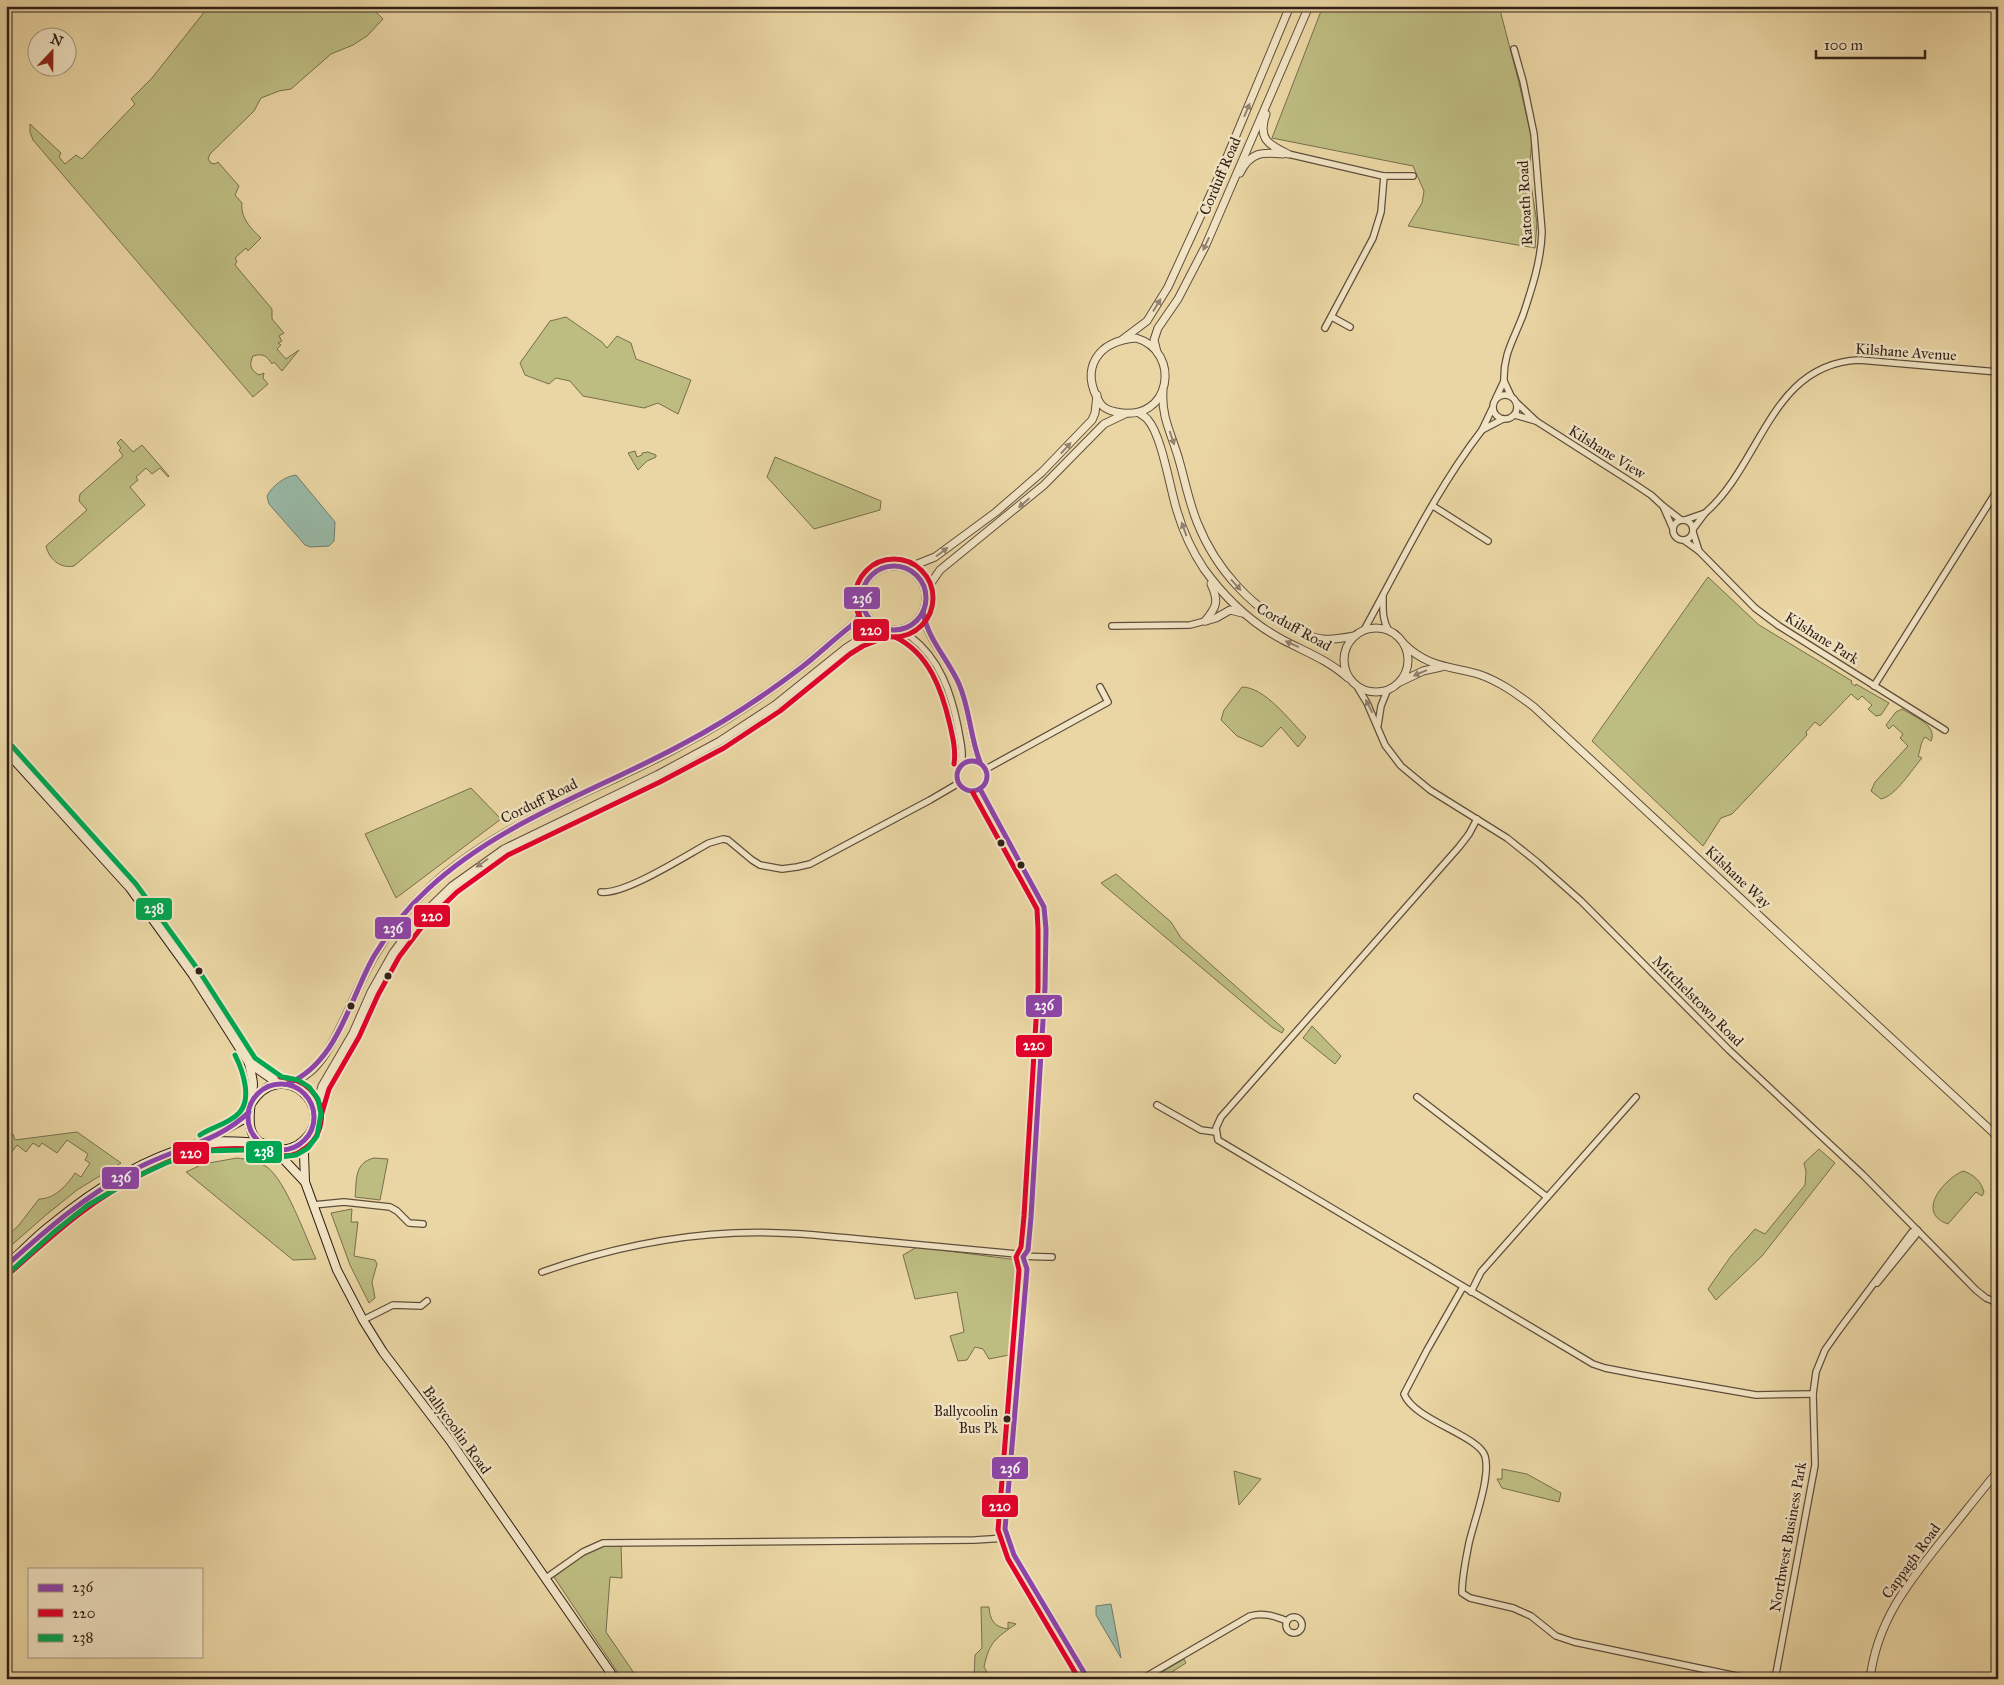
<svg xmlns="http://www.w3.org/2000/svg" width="2004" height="1685" viewBox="0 0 2004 1685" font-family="'IM FELL Great Primer',serif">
	<rect width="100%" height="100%" fill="#ead6a4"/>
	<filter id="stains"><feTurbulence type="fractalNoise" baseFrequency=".004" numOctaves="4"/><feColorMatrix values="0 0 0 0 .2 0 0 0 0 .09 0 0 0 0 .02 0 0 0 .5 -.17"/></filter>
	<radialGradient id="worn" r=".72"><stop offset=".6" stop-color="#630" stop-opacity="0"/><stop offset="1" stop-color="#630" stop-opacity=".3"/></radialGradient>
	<g fill="#bdbc81" stroke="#786e4d">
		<path d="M 209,6 L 370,6 L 383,19 L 367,36 L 353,45 L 331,54 L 291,89 L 279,91 L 261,98 L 254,111 L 210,154 L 208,159 L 211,163 L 215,164 L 218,162 L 239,186 L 235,195 L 242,203 C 240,217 251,229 261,238 L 248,251 L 246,248 L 235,258 L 237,261 L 235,265 L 272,309 L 272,319 L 284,333 L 279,336 L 282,341 L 278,343 L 281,345 L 277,349 L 286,359 L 299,350 L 282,371 L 274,362 L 272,364 C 267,356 263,353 253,356 C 249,364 250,370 259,375 L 264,373 L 263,378 L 268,384 L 253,397 L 33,140 L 30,132 L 30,124 L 61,153 L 59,157 L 65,164 L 76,155 L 82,159 L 135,104 L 131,99 L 152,78 Z"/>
		<polygon points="1323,6 1499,6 1520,87 1532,140 1529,172 1537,223 1535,248 1408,226 1422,203 1424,191 1413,166 1272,138"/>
		<polygon points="566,317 602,342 607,348 617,336 631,343 636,359 691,380 678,414 658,403 644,408 583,396 570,381 556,378 549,384 525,375 520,363 550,321"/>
		<path d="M 121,439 L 133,452 L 142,445 L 169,476 L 168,477 L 160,468 L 152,474 L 146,468 L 136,477 L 138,480 L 130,487 L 145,505 L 74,566 C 60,569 49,559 46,546 L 87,510 L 79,501 L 80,494 L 123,456 L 119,450 L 121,448 L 117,443 Z"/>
		<polygon points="635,451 637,457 642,455 642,453 648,452 656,455 656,457 647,461 638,470 628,453"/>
		<polygon points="775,457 881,501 880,510 814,529 767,477"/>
		<polygon points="1708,577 1759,625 1852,681 1851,683 1855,686 1856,684 1889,703 1881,715 1876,716 1868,709 1872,705 1862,696 1858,700 1851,694 1820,726 1815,722 1806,732 1807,735 1732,814 1721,818 1703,846 1592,741"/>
		<path d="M 1242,687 C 1265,687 1290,721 1306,737 L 1298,747 L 1281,727 L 1262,747 L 1237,736 L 1221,720 L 1224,710 Z"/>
		<path d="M 1902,709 C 1913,716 1938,725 1931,741 L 1925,737 C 1920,743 1921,749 1918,756 L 1922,758 C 1912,769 1896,796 1881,799 L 1871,791 L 1875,782 L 1908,746 L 1900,738 L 1903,734 L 1893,725 L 1889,729 L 1886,725 L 1896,712 Z"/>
		<polygon points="471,788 501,819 396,898 365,834"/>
		<polygon points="1116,874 1171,922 1181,938 1284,1029 1282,1033 1272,1027 1101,883"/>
		<polygon points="1312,1026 1341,1056 1335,1064 1303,1038"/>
		<path d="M 77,1132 L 121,1163 L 77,1190 L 46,1215 L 6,1250 L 6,1237 L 19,1225 L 39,1199 C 55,1199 67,1185 75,1173 L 81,1177 L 90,1163 L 85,1160 L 88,1154 L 67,1140 L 57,1153 L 42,1143 L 39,1147 L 33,1143 L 26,1152 L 17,1145 L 6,1160 L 6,1135 L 13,1134 L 15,1140 Z"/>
		<polygon points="1819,1149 1835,1163 1762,1256 1716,1300 1708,1289 1731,1256 1755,1229 1765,1234 1805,1185 1806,1172 1804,1163"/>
		<path d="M 237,1158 C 246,1159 259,1162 267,1167 C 286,1181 305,1236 316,1259 L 293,1260 L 186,1172 L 203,1164 Z"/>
		<path d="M 374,1158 L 388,1159 L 380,1200 L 355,1197 C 357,1179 354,1163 374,1158 Z"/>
		<path d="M 1963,1171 C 1973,1174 1981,1181 1984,1192 L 1982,1196 L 1976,1192 L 1948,1224 C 1915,1213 1944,1179 1963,1171 Z"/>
		<polygon points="352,1209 351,1222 358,1222 354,1256 375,1260 377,1264 372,1282 375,1298 369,1303 350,1265 331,1213"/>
		<polygon points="917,1247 1018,1260 1014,1354 989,1359 983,1349 975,1347 967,1360 958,1361 950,1336 964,1332 957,1292 915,1299 903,1255"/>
		<polygon points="1502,1469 1527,1474 1561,1493 1559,1502 1502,1488 1497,1479 1502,1479"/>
		<polygon points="1234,1471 1261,1479 1239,1505"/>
		<path d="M 621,1544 L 622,1578 L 610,1577 L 606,1632 L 638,1679 L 622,1679 L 554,1577 C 579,1558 589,1545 621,1544 Z"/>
		<path d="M 981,1607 L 989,1607 C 990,1620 994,1627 1008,1629 L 1008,1622 L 1016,1624 C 996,1638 989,1642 984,1667 L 991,1679 L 974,1679 L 975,1655 L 982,1648 Z"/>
		<polygon points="1184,1659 1186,1663 1167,1675 1165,1679 1150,1679"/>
	</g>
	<g fill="#98b9a7" stroke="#6f7c6e">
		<path d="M 296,475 L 335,522 L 334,541 L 329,546 L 310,547 L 305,545 L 269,504 L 267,496 C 272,486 285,476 296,475 Z"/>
		<polygon points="1111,1604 1121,1658 1096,1615 1096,1606"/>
	</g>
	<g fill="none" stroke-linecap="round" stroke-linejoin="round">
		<defs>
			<g id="minor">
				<polyline points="1288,154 1383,176 1413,176"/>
				<polyline points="1332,317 1350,327"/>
				<polyline points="1325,328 1373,238 1381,212 1384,176"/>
				<path d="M 1504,381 C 1503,354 1514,339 1523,315 C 1532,288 1541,261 1542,232 L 1534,134 L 1523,81 L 1514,49"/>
				<circle cx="1505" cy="407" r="12"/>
				<polyline points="1496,398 1504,381 1511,396"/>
				<polyline points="1492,409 1482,430 1503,419"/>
				<polyline points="1515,415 1536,421 1517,403"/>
				<polyline points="1536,421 1636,485 1651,495 1663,506"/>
				<polyline points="1433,506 1488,541"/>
				<path d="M 1705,513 C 1762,464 1770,364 1859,360 L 1998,372"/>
				<circle cx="1683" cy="530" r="10"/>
				<polyline points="1685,520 1705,513 1693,529"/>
				<polyline points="1673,529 1663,506 1681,520"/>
				<polyline points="1685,541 1699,551 1693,532"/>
				<polyline points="1699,551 1755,608 1779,626 1945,730"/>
				<path d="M 1383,597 C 1383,609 1382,620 1389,631"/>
				<path d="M 923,612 C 926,640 948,659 959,684 C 970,709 969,737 980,762"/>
				<polyline points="1112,626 1190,625 1205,621"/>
				<path d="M 898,630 C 902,632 907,634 911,637 C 940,659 951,693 958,727 C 960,740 964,752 961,765"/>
				<path d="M 1364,630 C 1401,563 1435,491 1482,430"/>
				<polyline points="1874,686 1998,489"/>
				<polyline points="1358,688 1367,703 1385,745 1401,766 1430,790 1507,838 1537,862 1581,901 1729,1050 1863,1175 1976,1290 1986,1298 1998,1303"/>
				<polyline points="1378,725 1381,706 1387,691"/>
				<circle cx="972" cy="776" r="15"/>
				<polyline points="986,769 1108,702 1100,687"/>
				<polyline points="980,789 1044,907 1046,929 1045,967"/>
				<polyline points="1477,819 1469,834 1459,847 1221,1117 1216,1128 1218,1140 1593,1364 1605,1368 1641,1375 1756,1395 1813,1394"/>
				<path d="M 601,892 C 625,895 685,856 709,843 L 723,839 L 728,840 L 752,860 L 760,865 L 782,869 L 797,867 L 810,864 L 930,800 L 959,783"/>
				<polyline points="1417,1097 1547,1197"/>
				<polyline points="1157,1105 1201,1130 1216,1132"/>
				<polyline points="313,1205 344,1202 390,1207 397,1211 409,1223 423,1224"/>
				<polyline points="1023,1257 1027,1269 1005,1529 1014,1555 1088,1679"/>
				<path d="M 542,1272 C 604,1250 668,1236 734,1233 C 776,1231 817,1235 858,1239 C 911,1244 964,1249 1017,1254 C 1027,1258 1040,1256 1052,1257"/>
				<polyline points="1877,1283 1916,1235 1917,1230"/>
				<path d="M 1463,1287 L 1427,1350 L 1404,1394 C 1414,1420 1478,1435 1485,1456 C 1491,1477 1474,1521 1469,1543 C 1466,1559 1462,1576 1462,1593 L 1470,1598 L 1513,1608 L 1531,1616 L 1556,1636 L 1574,1642 L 1751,1679"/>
				<polyline points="1471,1292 1481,1272 1636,1097"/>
				<polyline points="363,1320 393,1305 421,1306 427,1301"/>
				<polyline points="546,1578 583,1552 603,1543 975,1540 1006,1538"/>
				<circle cx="1294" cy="1625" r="8"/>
				<path d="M 1142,1679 L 1250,1616 C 1263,1612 1274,1616 1287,1621"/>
				<polyline points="1775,1679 1815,1465 1813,1394 1816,1372 1825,1350 1839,1330 1912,1232 1917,1230"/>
			</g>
			<g id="tertiary">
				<path d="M 1266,114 C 1257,139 1269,145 1288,154"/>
				<path d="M 1240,173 C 1250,152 1262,152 1283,154"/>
				<path d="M 1136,338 C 1182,351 1172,424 1116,412 C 1111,411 1103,408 1100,403 C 1079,368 1098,341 1136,338 Z"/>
				<polyline points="1123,339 1147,321 1168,287 1219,176 1290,6"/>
				<polyline points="1157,352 1154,340 1158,328 1178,299 1205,247 1309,6"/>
				<path d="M 1163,391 C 1161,417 1172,435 1179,460 C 1185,481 1189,502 1197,522 C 1216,570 1252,609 1298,631 C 1306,634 1315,639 1323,639 C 1333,640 1344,638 1354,636"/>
				<path d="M 1139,413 C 1142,415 1146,417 1148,420 C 1162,436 1170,489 1177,511 C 1183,531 1192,551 1204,569 C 1225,598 1251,623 1283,640 C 1306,652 1328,660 1348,678"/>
				<polyline points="896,566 915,565 935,557 996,512 1042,472 1092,420 1095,413 1097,395"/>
				<circle cx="894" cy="598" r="32"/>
				<polyline points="926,597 931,583 940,570 1044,485 1104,424 1125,414"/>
				<path d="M 1205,621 C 1217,607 1219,601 1211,584"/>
				<polyline points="1206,621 1216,618 1230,610 1242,613"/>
				<circle cx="1376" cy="660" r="32"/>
				<path d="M 1404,644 C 1427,667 1449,666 1478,674 C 1499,681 1517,694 1534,707 L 1998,1137"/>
				<polyline points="1400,682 1423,671 1441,667"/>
				<path d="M 287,1084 C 294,1081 301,1079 307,1074 C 334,1056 356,987 374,957 C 389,931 408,907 430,887 C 502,820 598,792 682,745 C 724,723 764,696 802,667 C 819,654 834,639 851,626 L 857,619 L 863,604"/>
				<polyline points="314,1114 322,1086 353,1033 371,992 393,953 418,919 452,886 504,849 657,775 720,741 775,705 846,648 860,639 886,629"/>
				<path d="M 1870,1679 C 1877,1621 1908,1583 1943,1539 C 1961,1517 1979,1494 1998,1471"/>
			</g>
			<g id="secondary">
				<polyline points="6,751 130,888 193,975 249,1063 279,1084"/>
				<path d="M 249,1063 C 250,1070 253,1078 253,1085 C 251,1110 239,1141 275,1149 C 285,1151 296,1148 303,1141 C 340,1109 281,1054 251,1104"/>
				<polyline points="307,1137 304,1154 305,1182 337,1270 363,1320 383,1352 449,1439 615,1679"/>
				<polyline points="200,1143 242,1120 249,1112"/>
				<polyline points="274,1149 305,1182"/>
				<path d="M 6,1266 C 21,1253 35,1237 51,1225 C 93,1190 144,1158 197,1144 C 218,1139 241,1142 262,1143"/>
			</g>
		</defs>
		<use href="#minor" stroke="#604e3c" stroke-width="8"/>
		<use href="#tertiary" stroke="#604e3c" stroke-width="9"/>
		<use href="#secondary" stroke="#322019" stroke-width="10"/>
		<use href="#minor" stroke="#f1e4c4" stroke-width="5.5"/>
		<use href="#tertiary" stroke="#f1e4c4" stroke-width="7"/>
		<use href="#secondary" stroke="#f1e4c4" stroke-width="8"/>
		<defs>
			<g id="bus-1">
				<circle cx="894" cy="598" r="32"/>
				<path d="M 923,612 C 928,640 948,659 959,684 C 970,709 970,737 980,762"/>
				<circle cx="972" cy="776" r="15"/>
				<polyline points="980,789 1044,907 1046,929 1045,988 1031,1217 1028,1250 1023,1257 1027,1269 1005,1529 1014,1555 1088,1679"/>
				<path d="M 287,1084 C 338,1063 349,1000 374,956 C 389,931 407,908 428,889 C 500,822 596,791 681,745 C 723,723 764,696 802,667 C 819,654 834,639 851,626 L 857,619 L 863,604"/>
				<circle cx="281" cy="1117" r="33"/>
				<path d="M 6,1266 C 46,1230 86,1195 134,1170 C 171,1149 218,1143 249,1112"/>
			</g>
			<g id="bus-2">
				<circle cx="894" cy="598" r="39"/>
				<path d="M 895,637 C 929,653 942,690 950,725 C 953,738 956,751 954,764"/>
				<polyline points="973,793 1037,909 1038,929 1038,988 1024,1216 1021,1247 1016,1257 1019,1270 998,1530 1008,1559 1079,1679"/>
				<polyline points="321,1116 329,1089 359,1037 378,995 399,957 424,924 457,892 508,855 660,782 724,748 780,711 850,654 863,646 889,636"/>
				<path d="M 11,1272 C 57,1231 92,1199 148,1171 C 165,1163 183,1154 201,1151 C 217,1149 234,1148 250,1149 C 269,1151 284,1162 301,1151 C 326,1136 329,1103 305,1085 C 298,1080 289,1078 280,1077"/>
			</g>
			<g id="bus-3">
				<path d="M 200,1135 C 212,1127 228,1124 238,1114 C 253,1100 243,1071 235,1055"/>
				<polyline points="11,1271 54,1232 88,1205 142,1174 166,1163 199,1151 244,1150 260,1150 280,1157 296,1155 308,1148 317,1136 321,1114 318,1099 309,1087 298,1080 282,1077 255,1058 199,971 136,884 12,746"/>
			</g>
		</defs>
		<use href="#bus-1" stroke="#f1e4c4" stroke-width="9"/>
		<use href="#bus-2" stroke="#f1e4c4" stroke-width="9"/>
		<use href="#bus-3" stroke="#f1e4c4" stroke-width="9"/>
		<use href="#bus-1" stroke="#8e44ad" stroke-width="5"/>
		<use href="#bus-2" stroke="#e4002b" stroke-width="5"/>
		<use href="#bus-3" stroke="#00a651" stroke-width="5"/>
	</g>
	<defs><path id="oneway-solid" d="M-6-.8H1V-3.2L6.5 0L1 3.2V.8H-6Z" transform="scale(1.25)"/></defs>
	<g fill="#92826e">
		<use href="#oneway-solid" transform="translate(1247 110) rotate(-67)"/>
		<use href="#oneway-solid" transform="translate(1206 244) rotate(115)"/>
		<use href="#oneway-solid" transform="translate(1157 305) rotate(-58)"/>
		<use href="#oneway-solid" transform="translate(1172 438) rotate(71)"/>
		<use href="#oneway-solid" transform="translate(1066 448) rotate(-47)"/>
		<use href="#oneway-solid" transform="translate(1024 503) rotate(139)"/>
		<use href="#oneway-solid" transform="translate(1184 529) rotate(-110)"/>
		<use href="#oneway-solid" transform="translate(942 552) rotate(-37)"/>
		<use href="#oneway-solid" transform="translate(1236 585) rotate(48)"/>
		<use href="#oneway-solid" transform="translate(1292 644) rotate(-156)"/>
		<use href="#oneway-solid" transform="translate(1420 673) rotate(157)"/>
		<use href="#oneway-solid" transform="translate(1369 706) rotate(-117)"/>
		<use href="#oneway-solid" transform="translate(482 863) rotate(145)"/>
	</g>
	<g fill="#322019" stroke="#f1e4c4" stroke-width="2">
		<circle cx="1001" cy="843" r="4.5"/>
		<circle cx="1021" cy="865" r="4.5"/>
		<circle cx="199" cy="971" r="4.5"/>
		<circle cx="388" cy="976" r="4.5"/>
		<circle cx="351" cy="1006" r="4.5"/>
		<circle cx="1007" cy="1419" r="4.5"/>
	</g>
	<g text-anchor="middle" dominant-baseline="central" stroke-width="5" stroke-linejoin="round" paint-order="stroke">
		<g font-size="14" fill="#322019" stroke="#f1e4c4" text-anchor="end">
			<text x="998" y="1411">Ballycoolin<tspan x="998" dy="17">Bus Pk</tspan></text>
		</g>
		<g font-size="15" fill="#322019" stroke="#f1e4c4">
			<text transform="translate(1220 176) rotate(-67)">Corduff Road</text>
			<text transform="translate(1525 203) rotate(-93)">Ratoath Road</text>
			<text transform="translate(1906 352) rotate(4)">Kilshane Avenue</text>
			<text transform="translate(1607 452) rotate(32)">Kilshane View</text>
			<text transform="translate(1294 627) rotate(29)">Corduff Road</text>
			<text transform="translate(1822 638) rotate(32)">Kilshane Park</text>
			<text transform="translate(539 801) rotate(-26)">Corduff Road</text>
			<text transform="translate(1738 877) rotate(43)">Kilshane Way</text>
			<text transform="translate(1698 1001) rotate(45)">Mitchelstown Road</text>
			<text transform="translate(457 1430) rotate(54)">Ballycoolin Road</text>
			<text transform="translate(1788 1537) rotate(-80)">Northwest Business Park</text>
			<text transform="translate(1911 1561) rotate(-54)">Cappagh Road</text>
		</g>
	</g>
	<g stroke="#f1e4c4" stroke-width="2">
		<rect x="843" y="586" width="38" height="24" rx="5" fill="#8e44ad"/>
		<rect x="852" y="618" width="38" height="24" rx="5" fill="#e4002b"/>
		<rect x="135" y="897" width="38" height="24" rx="5" fill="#00a651"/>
		<rect x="413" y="904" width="38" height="24" rx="5" fill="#e4002b"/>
		<rect x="374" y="916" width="38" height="24" rx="5" fill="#8e44ad"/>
		<rect x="1025" y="994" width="38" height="24" rx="5" fill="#8e44ad"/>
		<rect x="1015" y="1034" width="38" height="24" rx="5" fill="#e4002b"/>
		<rect x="245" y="1140" width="38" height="24" rx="5" fill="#00a651"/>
		<rect x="172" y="1141" width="38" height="24" rx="5" fill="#e4002b"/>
		<rect x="101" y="1166" width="39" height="24" rx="5" fill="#8e44ad"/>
		<rect x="991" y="1456" width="38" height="24" rx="5" fill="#8e44ad"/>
		<rect x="981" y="1494" width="38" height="24" rx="5" fill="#e4002b"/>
	</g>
	<g font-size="14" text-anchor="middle" font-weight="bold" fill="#fff">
		<text x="862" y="603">236</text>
		<text x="871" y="635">220</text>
		<text x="154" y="913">238</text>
		<text x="432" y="921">220</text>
		<text x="393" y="933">236</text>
		<text x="1044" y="1010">236</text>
		<text x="1034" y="1050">220</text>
		<text x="264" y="1156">238</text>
		<text x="191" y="1158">220</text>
		<text x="121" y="1182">236</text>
		<text x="1010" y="1473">236</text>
		<text x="1000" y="1511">220</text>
	</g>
	<rect width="2004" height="1685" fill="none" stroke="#ead6a4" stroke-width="25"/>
	<rect x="8" y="8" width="1989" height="1670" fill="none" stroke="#322019" stroke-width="2.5"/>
	<rect x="12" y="12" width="1979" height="1660" fill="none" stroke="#322019"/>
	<rect x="28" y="1568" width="175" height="90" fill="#f1e4c4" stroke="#a59680"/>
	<rect x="38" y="1584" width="25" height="8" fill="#8e44ad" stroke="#a59680"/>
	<text x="72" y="1592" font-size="15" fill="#322019">236</text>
	<rect x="38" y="1609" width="25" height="8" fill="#e4002b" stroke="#a59680"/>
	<text x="72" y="1618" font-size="15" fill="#322019">220</text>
	<rect x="38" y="1634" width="25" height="8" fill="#00a651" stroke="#a59680"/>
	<text x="72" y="1642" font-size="15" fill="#322019">238</text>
	<g transform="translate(52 52) rotate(22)"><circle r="24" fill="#f1e4c4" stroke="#a59680"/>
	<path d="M0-4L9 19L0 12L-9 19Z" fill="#8f2418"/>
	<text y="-8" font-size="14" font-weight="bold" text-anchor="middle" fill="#322019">N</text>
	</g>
	<path d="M1816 50v8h109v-8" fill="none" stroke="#322019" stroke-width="2.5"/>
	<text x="1824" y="50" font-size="15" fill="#322019" stroke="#f1e4c4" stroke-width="4" paint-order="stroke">100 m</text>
	<rect width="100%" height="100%" filter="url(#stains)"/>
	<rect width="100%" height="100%" fill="url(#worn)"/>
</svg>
